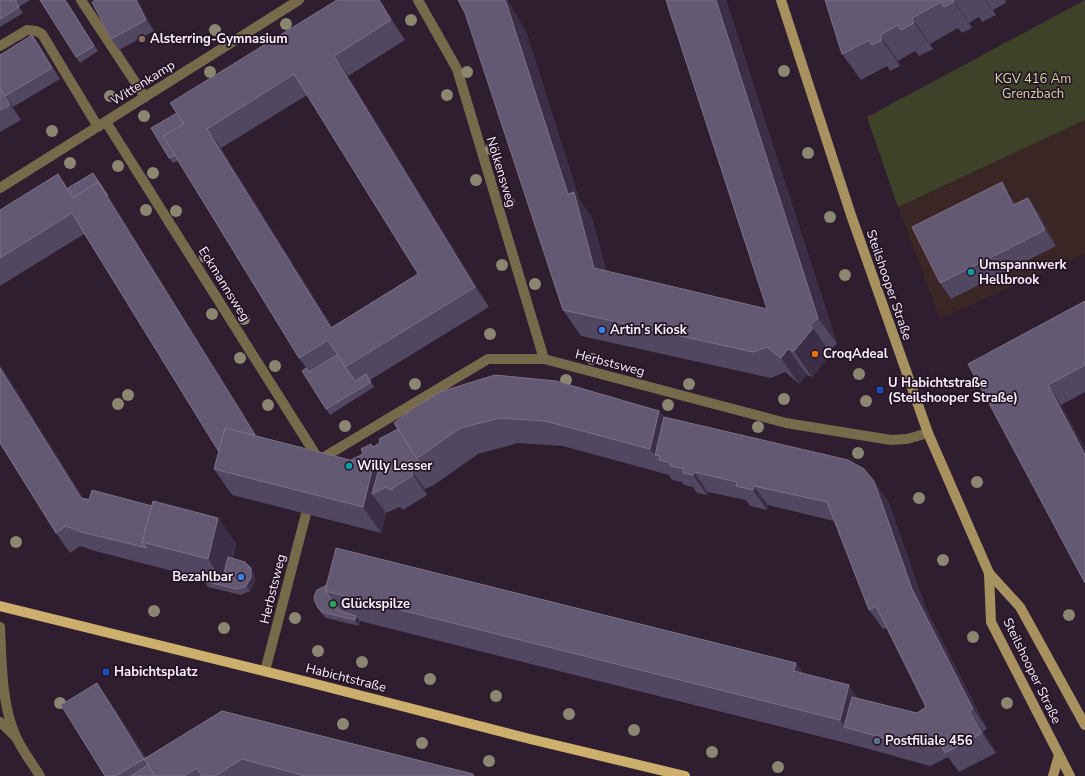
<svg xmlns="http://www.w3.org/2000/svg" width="1085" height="776" viewBox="0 0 1085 776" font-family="'Nunito Sans',sans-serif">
	<rect width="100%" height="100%" fill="#2f1d30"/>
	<polygon fill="#3a2624" points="1085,120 1085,254 940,319 898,207"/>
	<polygon fill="#3e4228" points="1085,0 1085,120 898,207 867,117"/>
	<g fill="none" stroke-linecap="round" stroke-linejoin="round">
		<g stroke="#776a4b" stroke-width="10">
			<polyline points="81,0 145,97"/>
			<polyline points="0,46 27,30 36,31 42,34 98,127"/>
		</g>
		<g stroke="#776a4b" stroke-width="10">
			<polyline points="418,0 457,69 544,359"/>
			<polyline points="106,122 319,460"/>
			<polyline points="0,188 299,0"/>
			<polyline points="318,463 319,460 488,359 544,359 786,423 891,440 907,439 928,433"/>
			<path d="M 0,627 C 2,663 1,703 16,737 C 22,750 32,763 40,776"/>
			<polyline points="265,671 306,514"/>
			<polyline points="0,722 15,736"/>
		</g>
		<g stroke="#a7915e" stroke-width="10">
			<polyline points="781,0 851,215 928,433 989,573 1020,607 1085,725"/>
			<polyline points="989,573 991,622 1070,776"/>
			<polyline points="1053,776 1059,755"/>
		</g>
		<polyline stroke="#ccaf6d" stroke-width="10" points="0,606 308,682 530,739 685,776"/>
	</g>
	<g fill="#8a866f">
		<circle cx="411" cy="20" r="6"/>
		<circle cx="286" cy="24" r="6"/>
		<circle cx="215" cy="30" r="6"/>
		<circle cx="784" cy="71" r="6"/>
		<circle cx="210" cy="72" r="6"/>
		<circle cx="467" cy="72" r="6"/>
		<circle cx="447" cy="95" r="6"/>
		<circle cx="110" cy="96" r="6"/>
		<circle cx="144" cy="116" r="6"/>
		<circle cx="52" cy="131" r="6"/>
		<circle cx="491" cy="149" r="6"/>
		<circle cx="808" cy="153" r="6"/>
		<circle cx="70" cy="163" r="6"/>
		<circle cx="118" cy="166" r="6"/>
		<circle cx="153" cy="173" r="6"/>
		<circle cx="476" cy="180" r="6"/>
		<circle cx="509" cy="203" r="6"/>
		<circle cx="146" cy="210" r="6"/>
		<circle cx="176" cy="211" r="6"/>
		<circle cx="830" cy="217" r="6"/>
		<circle cx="205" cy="257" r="6"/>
		<circle cx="502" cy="265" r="6"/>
		<circle cx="845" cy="275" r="6"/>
		<circle cx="535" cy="284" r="6"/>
		<circle cx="212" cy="314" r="6"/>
		<circle cx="244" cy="319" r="6"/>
		<circle cx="490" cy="334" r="6"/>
		<circle cx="240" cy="358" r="6"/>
		<circle cx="592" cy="359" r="6"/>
		<circle cx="275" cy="366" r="6"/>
		<circle cx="859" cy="374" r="6"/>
		<circle cx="566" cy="380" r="6"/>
		<circle cx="415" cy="384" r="6"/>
		<circle cx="689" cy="384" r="6"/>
		<circle cx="128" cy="395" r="6"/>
		<circle cx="784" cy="399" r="6"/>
		<circle cx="866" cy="401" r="6"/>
		<circle cx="118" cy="404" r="6"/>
		<circle cx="268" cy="405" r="6"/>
		<circle cx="668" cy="405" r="6"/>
		<circle cx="345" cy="426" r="6"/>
		<circle cx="758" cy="427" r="6"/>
		<circle cx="858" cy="453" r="6"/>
		<circle cx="977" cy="482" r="6"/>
		<circle cx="919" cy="498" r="6"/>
		<circle cx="16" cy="542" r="6"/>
		<circle cx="943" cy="560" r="6"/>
		<circle cx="154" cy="611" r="6"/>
		<circle cx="1069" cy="615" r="6"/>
		<circle cx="295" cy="618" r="6"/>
		<circle cx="224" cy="628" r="6"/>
		<circle cx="973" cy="637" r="6"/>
		<circle cx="318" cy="651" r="6"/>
		<circle cx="362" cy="662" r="6"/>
		<circle cx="430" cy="679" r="6"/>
		<circle cx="496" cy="696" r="6"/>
		<circle cx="60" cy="703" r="6"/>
		<circle cx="1007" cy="703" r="6"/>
		<circle cx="569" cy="714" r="6"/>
		<circle cx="343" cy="724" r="6"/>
		<circle cx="634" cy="730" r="6"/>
		<circle cx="422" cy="743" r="6"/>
		<circle cx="712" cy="752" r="6"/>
		<circle cx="489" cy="761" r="6"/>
		<circle cx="778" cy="767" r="6"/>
	</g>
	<g fill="#524761" fill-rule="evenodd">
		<polygon points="0,0 30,0 19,7 23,13 0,27"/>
		<polygon points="66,0 98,51 80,63 76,57"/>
		<polygon points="96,0 138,0 154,31 119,50 111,39"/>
		<path d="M 337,0 L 380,0 L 405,40 L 348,76 L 489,307 L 370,380 L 374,387 L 330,415 L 326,409 L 306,368 L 299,358 L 178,161 L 173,163 L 169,158 L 177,113 ZM 307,95 L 418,274 L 332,327 L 221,148 Z"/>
		<polygon points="666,0 726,0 837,344 828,351 831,354 812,377 807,375 799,384 785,372 771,378 581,336 563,310 526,31 579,199 592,218 606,271 767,309"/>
		<polygon points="825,0 1005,0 1006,3 993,10 996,15 982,22 979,17 969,23 972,28 962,33 958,28 930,44 933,49 919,56 915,51 898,61 900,66 890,71 887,66 861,80 842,54"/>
		<polygon points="32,35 40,46 60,79 13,107 21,120 0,132 0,55"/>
		<polygon points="97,178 257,436 351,460 363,454 373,447 380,443 398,429 415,407 659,411 664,417 888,501 926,609 987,729 983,731 996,753 959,772 948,757 930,766 858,746 360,621 359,626 326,618 322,614 318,608 317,590 796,663 803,673 859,699 917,713 926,707 887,628 883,629 869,610 834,521 768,505 767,510 750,506 746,500 708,492 707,495 697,493 693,487 684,485 682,482 672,480 669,475 563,446 518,443 478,454 434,485 425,489 427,495 403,510 400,507 386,513 381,533 232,495 214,469 219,452 84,234 0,286 0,210 68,188"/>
		<polygon points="1012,198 1016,204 1039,213 1056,246 951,299 940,283"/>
		<polygon points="1085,301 1085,392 1061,405 1085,449 1085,583 968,364"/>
		<polygon points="0,365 83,498 152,506 218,518 236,544 233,558 251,568 254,574 255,583 250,591 241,595 208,587 204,581 204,579 95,551 80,546 70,553 56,533 0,443"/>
		<polygon points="115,709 146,758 222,711 473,774 475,776 105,776"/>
	</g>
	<g fill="#3c2e46">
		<polygon points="136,0 138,0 154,31 146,20"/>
		<polygon points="379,0 380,0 405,40 391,20"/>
		<polygon points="505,0 508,0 526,31 579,199 592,218 613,294 594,268 568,194"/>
		<polygon points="716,0 726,0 837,344 818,318"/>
		<polygon points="953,0 954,0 969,23 972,28"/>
		<polygon points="985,0 986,0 993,10 996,15"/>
		<polygon points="912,18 930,44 933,49 914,23"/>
		<polygon points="32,35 40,46 60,79 52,68"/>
		<polygon points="880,35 898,61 900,66 882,40"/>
		<polygon points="334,56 348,76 489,307 475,287"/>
		<polygon points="0,89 13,107 21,120 10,105"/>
		<polygon points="207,129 221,148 345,347 331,328"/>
		<polygon points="93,173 112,202 270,458 256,438 98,182"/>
		<polygon points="58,174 72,194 83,212 73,198"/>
		<polygon points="1002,182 1012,198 1024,221 1013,205"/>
		<polygon points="1028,198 1039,213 1056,246 1045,230"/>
		<polygon points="813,328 831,354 812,377 794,351"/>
		<polygon points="788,349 807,375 799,384 781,358"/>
		<polygon points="0,365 95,518 81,498 0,368"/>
		<polygon points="1048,385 1061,405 1085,449 1085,455"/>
		<polygon points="659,411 678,437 660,456 655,455 650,449"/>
		<polygon points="373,466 390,490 386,487 372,494 386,513 381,533 363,507"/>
		<polygon points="411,470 425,489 427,495 413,475"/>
		<polygon points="694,472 708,492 707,495 693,475"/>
		<polygon points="874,481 888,501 926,609 987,729 973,709 912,589"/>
		<polygon points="754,486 768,505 767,510 753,490"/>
		<polygon points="218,518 236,544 226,585 208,559"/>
		<polygon points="251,568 254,574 255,583 250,591 246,586"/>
		<polygon points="356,616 360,621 359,626 355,620"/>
		<polygon points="796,663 815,689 794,671"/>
		<polygon points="97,683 115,709 157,776 144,759"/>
		<polygon points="849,685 867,711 844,727 840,720"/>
		<polygon points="969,711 983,731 996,753 982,733"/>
	</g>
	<g fill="#645972" stroke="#7c7187" fill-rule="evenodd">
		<polygon points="0,0 17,0 15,1 19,7 0,19"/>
		<polygon points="40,0 65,0 94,46 76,57"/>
		<polygon points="96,0 136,0 146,20 111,39 92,2"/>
		<path d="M 337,0 L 379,0 L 391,20 L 334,56 L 475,287 L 345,367 L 328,340 L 299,358 L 163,136 L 184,124 L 170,103 ZM 294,74 L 418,274 L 331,328 L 207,129 Z"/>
		<polygon points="458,0 505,0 507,5 568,194 574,192 594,268 767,309 666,0 716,0 818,318 809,326 813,328 794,351 788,349 781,358 767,347 753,352 563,310 465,13"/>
		<polygon points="825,0 953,0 954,2 944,7 941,2 912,18 914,23 901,30 898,25 880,35 882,40 872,45 869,40 842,54"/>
		<polygon points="32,35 52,68 5,96 0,88 0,55"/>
		<polygon points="0,89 10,105 0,110"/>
		<polygon points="177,113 184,124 163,136 175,155 169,158 151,128"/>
		<polygon points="93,173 108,196 98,182 74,197 68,188"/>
		<polygon points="58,174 73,198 98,182 255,435 225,428 219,452 72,213 0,258 0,210"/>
		<polygon points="1002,182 1013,205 1028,198 1045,230 940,283 912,227"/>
		<polygon points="1085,301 1085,365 1048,385 1085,455 1085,583 968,364"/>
		<polygon points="337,355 355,381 366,374 371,382 326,409 302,371 306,368 309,372"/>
		<polygon points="0,368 81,498 89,500 92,490 152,506 142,542 147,548 81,532 66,526 56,533 0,443"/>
		<polygon points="495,375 556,381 659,411 650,449 545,421 500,418 460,428 416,459 394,423 415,407 440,392"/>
		<polygon points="664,417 848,460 864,469 874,481 912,589 973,709 969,711 982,733 945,753 937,736 916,747 844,727 852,697 917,713 926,707 876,606 869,610 827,502 754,486 753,490 736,486 737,482 694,472 693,475 683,473 684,469 670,466 671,463 659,460 660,456 655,455"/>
		<polygon points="225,428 373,466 363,507 214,469"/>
		<polygon points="398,429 421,465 411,470 413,475 390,490 386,487 372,494 378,472 373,466 351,460 363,454 361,449 371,444 373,447 380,443 379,439"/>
		<polygon points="153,501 218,518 208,559 142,542"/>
		<polygon points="336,548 796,663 794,671 849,685 840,720 325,591"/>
		<polygon points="228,557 245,562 251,568 251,578 246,586 237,589 204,581 205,575 222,580"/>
		<polygon points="327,585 325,591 340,611 356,616 355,620 322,612 318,608 314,599 315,594 317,590"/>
		<polygon points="97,683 144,759 116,776 105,776 61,705"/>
		<polygon points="222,711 473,774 473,776 305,776 242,759 215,776 202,776 197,768 184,776 155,776 144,759"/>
		<polygon points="148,765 155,776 131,776"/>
	</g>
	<circle fill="#8d6e63" stroke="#251426" stroke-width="1.5" cx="142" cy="39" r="4"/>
	<g fill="#0f9aa8" stroke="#251426" stroke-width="1.5">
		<circle cx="971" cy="272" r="4"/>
		<circle cx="349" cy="466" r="4"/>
	</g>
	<g fill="#3f7fe0" stroke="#251426" stroke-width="1.5">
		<circle cx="602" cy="330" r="4"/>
		<circle cx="241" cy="577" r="4"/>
	</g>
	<circle fill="#e8710a" stroke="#251426" stroke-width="1.5" cx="815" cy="354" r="4"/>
	<g fill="#1a4fb4" stroke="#251426" stroke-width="1.5">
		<rect x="876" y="386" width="8" height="8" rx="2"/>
		<rect x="102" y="668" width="8" height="8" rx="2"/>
	</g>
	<circle fill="#2e9e5b" stroke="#251426" stroke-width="1.5" cx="333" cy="604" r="4"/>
	<circle fill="#5c6f8a" stroke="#251426" stroke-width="1.5" cx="877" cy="741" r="4"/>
	<g text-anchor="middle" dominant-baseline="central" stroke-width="3.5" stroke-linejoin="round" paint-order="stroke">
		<g font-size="13" font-weight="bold" fill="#fcf0fd" stroke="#251426" text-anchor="start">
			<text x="150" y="39">Alsterring-Gymnasium</text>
			<text x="979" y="265">Umspannwerk<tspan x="979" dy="15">Hellbrook</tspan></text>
			<text x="610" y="330">Artin's Kiosk</text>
			<text x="823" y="354">CroqAdeal</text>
			<text x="888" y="383">U Habichtstraße<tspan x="888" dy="15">(Steilshooper Straße)</tspan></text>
			<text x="357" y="466">Willy Lesser</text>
			<text x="233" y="577" text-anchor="end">Bezahlbar</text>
			<text x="341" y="604">Glückspilze</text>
			<text x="114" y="672">Habichtsplatz</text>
			<text x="885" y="741">Postfiliale 456</text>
		</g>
		<g font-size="13" fill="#d4dca2" stroke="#251426">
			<text x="1033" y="79">KGV 416 Am<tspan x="1033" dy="15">Grenzbach</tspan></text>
		</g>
		<g font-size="13" fill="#fcf0fd" stroke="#251426">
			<text transform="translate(143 83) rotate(-32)">Wittenkamp</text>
			<text transform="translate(501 172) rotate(73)">Nölkensweg</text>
			<text transform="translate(224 284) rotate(58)">Eckmannsweg</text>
			<text transform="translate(889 285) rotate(71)">Steilshooper Straße</text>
			<text transform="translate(610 363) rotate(15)">Herbstsweg</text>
			<text transform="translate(273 589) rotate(-76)">Herbstsweg</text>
			<text transform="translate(1032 671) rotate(64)">Steilshooper Straße</text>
			<text transform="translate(346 678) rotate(14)">Habichtstraße</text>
		</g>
	</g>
</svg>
